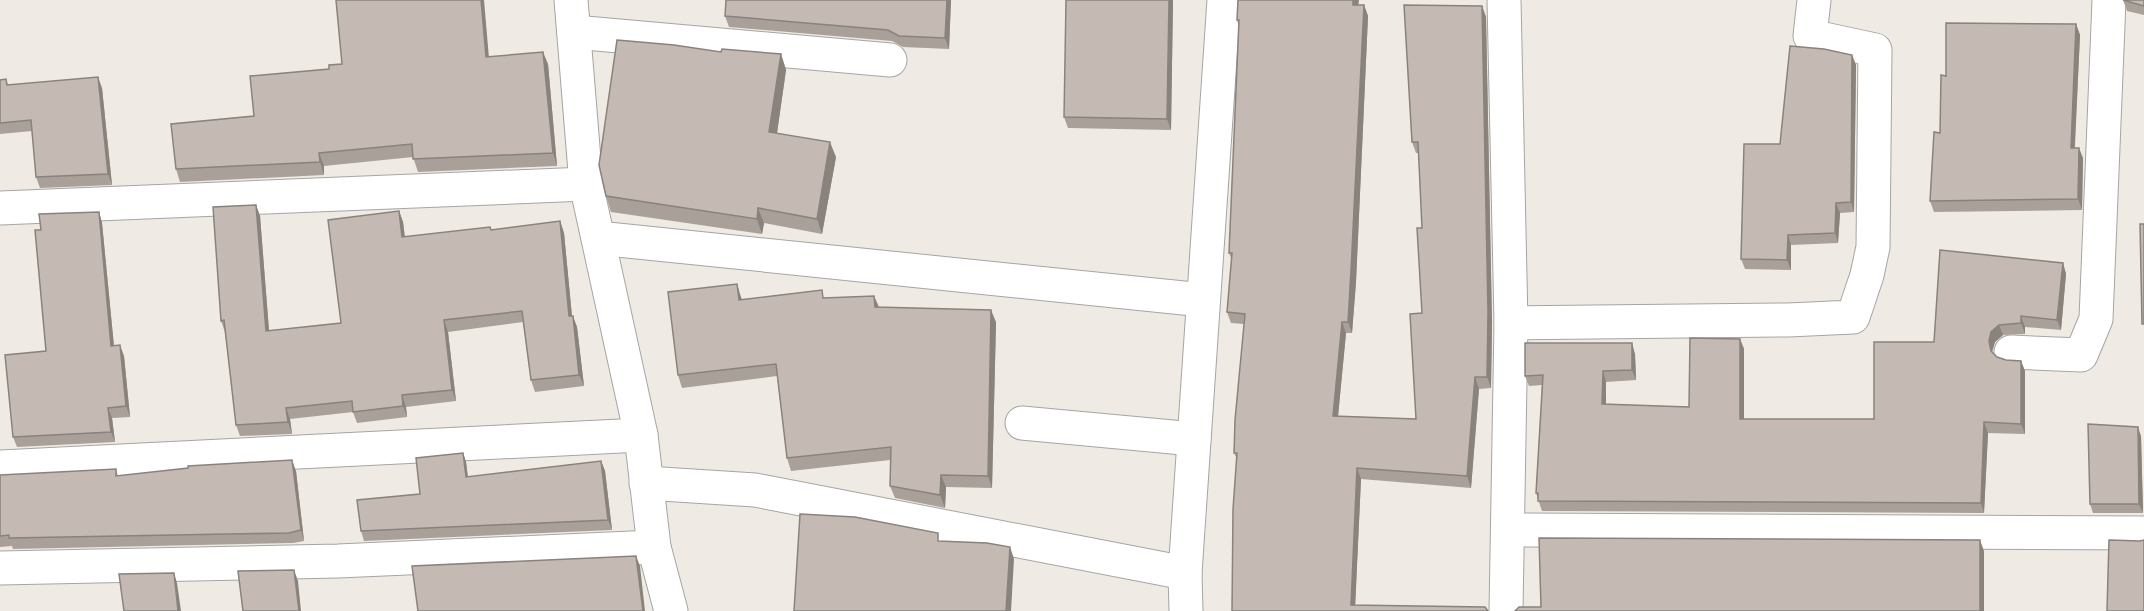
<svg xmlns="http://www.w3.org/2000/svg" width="2144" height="611" viewBox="0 0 2144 611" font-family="'PT Sans',sans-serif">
	<rect width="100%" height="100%" fill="#efebe4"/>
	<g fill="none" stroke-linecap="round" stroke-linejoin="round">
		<defs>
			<g id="minor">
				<polyline points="571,0 586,184 641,435 654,547 671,611"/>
				<polyline points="1504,0 1511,323 1506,611"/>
				<polyline points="574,32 890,60"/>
				<polyline points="0,208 586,184"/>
				<polyline points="598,238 1203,300"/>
				<polyline points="1511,323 1788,320 1853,317 1867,275 1873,247 1875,50 1810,36 1814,0"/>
				<polyline points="2011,352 2081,355 2096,319 2109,0"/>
				<polyline points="1022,423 1194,439"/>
				<polyline points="0,467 641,435"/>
				<polyline points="646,483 755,490 1185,573"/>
				<polyline points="1508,530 2144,533"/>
				<polyline points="0,568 338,561 654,547"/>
				<polyline points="1186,611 1185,573 1224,0"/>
			</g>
		</defs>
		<use href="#minor" stroke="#a5a5a5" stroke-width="35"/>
		<use href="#minor" stroke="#fff" stroke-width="33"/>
	</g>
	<g fill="#a9a09a">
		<polygon points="951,0 949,49 903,47 892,41 729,27 725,16"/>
		<polygon points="1173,0 1171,130 1068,128 1064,117"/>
		<polygon points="2123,0 2144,0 2144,15 2127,11"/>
		<polygon points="1358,5 1364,5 1368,16 1356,282 1352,333 1346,333 1338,416 1416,419 1422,313 1422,228 1419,153 1416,153 1412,142 1482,6 1486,17 1492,323 1491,388 1479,389 1471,488 1361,479 1355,605 1232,611 1237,459 1234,453 1244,324 1231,323 1227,312 1232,260 1229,253 1239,27 1237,20"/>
		<polygon points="2076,24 2080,35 2075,148 2083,158 2082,210 1934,212 1930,201 1940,133 1946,76"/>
		<polygon points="721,52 781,54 786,70 777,133 836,157 822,234 764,223 762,234 611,212 606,196"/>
		<polygon points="1852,55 1856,65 1854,212 1840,213 1838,243 1791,245 1791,270 1745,269 1741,259 1780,144"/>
		<polygon points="489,57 548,64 557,166 418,172 413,157 324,166 324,175 180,182 176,169 254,116"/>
		<polygon points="6,79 8,85 102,88 112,185 40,188 36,177 32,131 0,134 0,80"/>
		<polygon points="256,205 260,216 269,331 341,323 399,211 403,222 405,237 491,230 560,221 564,233 572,316 577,327 584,386 535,392 531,380 523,322 448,332 456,401 406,407 407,417 357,423 353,412 290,419 292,434 240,436 236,425 225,332 221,321"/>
		<polygon points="99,212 102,223 114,346 124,356 130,417 112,418 115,442 17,447 13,437 46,351 41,230"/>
		<polygon points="2063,263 2066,274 2061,330 2025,327 2025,334 2003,335 1995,342 1992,352 1997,357 2006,360 2021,361 2025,371 2025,434 1988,433 1984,513 1542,511 1536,493 1542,385 1529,386 1525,376 1635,354 1636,380 1606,382 1606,404 1689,407 1740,339 1744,349 1744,419 1874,419 1934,342"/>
		<polygon points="874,296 879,307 996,322 992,488 946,487 945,508 895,498 890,486 890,460 791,471 787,458 777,376 682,388 678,375 741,297 742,299 825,298"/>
		<polygon points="2141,436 2143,513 2093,513 2090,504"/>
		<polygon points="463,453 466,462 468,477 601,461 605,471 612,530 364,541 361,531 420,494"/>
		<polygon points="116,469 118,476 296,471 304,541 293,543 13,549 12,546 0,547 0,475"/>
	</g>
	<g fill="#89827d">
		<polygon points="481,0 484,0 490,70 486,57"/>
		<polygon points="947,0 951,0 949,49 945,38"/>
		<polygon points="1169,0 1173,0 1171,130 1167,119"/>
		<polygon points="1353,0 1359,0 1357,16 1353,5"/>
		<polygon points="1364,5 1368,16 1356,282 1352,333 1348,322"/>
		<polygon points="1482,6 1486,17 1492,323 1491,388 1487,377"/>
		<polygon points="2076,24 2080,35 2074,158 2071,148"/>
		<polygon points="543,52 548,64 557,166 553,153"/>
		<polygon points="781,54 786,70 775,147 769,132"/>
		<polygon points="1852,55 1856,65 1854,212 1851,202"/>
		<polygon points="98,77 102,88 112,185 108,174"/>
		<polygon points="830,142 836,157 822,234 817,219"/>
		<polygon points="2079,148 2083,158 2082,210 2078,199"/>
		<polygon points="319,153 324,166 324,175 320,162"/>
		<polygon points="1836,203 1840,213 1838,243 1835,233"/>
		<polygon points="256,205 260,216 270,343 266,331"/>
		<polygon points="758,208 764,223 762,234 757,219"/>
		<polygon points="399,211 403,222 406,248 402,237"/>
		<polygon points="99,212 102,223 115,357 111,346"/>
		<polygon points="560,221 564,233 573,327 569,316"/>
		<polygon points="1788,235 1791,245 1791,270 1787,260"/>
		<polygon points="2063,263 2066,274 2061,330 2057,320"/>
		<polygon points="737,284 741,297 743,312 739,300"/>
		<polygon points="874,296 879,308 875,307"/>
		<polygon points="991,310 996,322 992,488 988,476"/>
		<polygon points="573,316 577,327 584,386 579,375"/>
		<polygon points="2021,316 2025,327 2025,334 2021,323"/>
		<polygon points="444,320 448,332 456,401 452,390"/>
		<polygon points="1342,322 1346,333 1337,427 1333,416"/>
		<polygon points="1999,325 2003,335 1995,342 1992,352 1991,351 1989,341 1991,332"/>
		<polygon points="1740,339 1744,349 1744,430 1740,419"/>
		<polygon points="1632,343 1635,354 1636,380 1632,370"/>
		<polygon points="120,345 124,356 130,417 126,406"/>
		<polygon points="2021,361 2025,371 2025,434 2021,424"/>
		<polygon points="1603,371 1606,382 1606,415 1602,404"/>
		<polygon points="1475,377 1479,389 1471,488 1467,476"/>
		<polygon points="402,395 406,407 407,417 403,406"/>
		<polygon points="108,408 112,418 115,442 111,432"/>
		<polygon points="286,408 290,419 292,434 288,422"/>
		<polygon points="1984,422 1988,433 1984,513 1981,503"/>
		<polygon points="2138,427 2141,436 2143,513 2139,504"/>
		<polygon points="463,453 466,462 469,487 466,477"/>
		<polygon points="292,460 296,471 304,541 301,530"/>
		<polygon points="601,461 605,471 612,530 608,520"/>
		<polygon points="1357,468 1361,479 1355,611 1351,605"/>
		<polygon points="941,475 946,487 945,508 940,495"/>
		<polygon points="1980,540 1984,551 1984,611 1980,611"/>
		<polygon points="1010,547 1014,559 1011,611 1006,611"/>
		<polygon points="636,556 640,566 645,611 643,611"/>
		<polygon points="294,570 298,581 301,611 299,611"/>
		<polygon points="174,573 177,583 181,611 178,611"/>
	</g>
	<g fill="#c4bab3" stroke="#89827d" stroke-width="1.5">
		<polygon points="336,0 481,0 486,57 543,52 553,153 413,159 412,144 319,153 320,162 176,169 171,124 254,116 250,76 329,69 329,65 342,64"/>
		<polygon points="726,0 947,0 945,38 899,36 888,30 725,16"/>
		<polygon points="1066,0 1169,0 1167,119 1064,117"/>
		<polygon points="1238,0 1353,0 1353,5 1364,5 1351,271 1348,322 1342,322 1333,416 1416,419 1410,314 1422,313 1417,228 1422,228 1418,142 1412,142 1404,5 1482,6 1488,312 1487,377 1475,377 1467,476 1357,468 1351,605 1485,607 1488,611 1232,611 1233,509 1237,453 1234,453 1235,420 1245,314 1227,312 1232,253 1229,253 1239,20 1237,20"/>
		<polygon points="2123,0 2144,0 2144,6"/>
		<polygon points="1946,23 2076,24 2071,148 2079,148 2078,199 1930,201 1934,132 1940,133 1941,75 1946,76"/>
		<polygon points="617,40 674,45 721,52 722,49 781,54 769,132 830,142 817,219 758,208 757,219 606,196 599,165"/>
		<polygon points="1790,46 1824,49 1852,55 1851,202 1836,203 1835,233 1788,235 1787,260 1741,259 1744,144 1780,144"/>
		<polygon points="98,77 108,174 36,177 31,120 0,123 0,80 6,79 7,85"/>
		<polygon points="256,205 266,331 341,323 328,220 399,211 402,237 490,227 491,230 560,221 569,316 573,316 579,375 531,380 522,311 444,320 452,390 402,395 403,406 353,412 352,401 286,408 288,422 236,425 224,320 221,321 213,207"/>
		<polygon points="99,212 111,346 120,345 126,406 108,408 111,432 13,437 5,355 46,351 35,230 41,230 39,214"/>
		<polygon points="2140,224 2144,224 2144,324 2142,324"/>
		<polygon points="1940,250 2063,263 2057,320 2021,316 2021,323 1999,325 1991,332 1989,341 1991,351 1997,357 2006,360 2021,361 2021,424 1984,422 1981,503 1538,501 1538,493 1536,493 1543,375 1525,376 1525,343 1632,343 1632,370 1603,371 1602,404 1689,407 1690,338 1740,339 1740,419 1874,419 1874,342 1934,342"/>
		<polygon points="737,284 739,300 822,290 823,298 874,296 875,307 991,310 988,476 941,475 940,495 890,486 891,447 787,458 776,364 678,375 668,292"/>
		<polygon points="2088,424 2138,427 2139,504 2090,504"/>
		<polygon points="463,453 466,477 601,461 608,520 361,531 357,500 420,494 416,458"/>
		<polygon points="292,460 301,530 289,533 9,538 9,535 0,536 0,475 116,469 116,476 188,468 188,466"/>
		<polygon points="800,514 855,517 938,533 938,541 987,543 1010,547 1006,611 794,611"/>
		<polygon points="1539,538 1980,540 1980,611 1515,611 1519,607 1541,607"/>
		<polygon points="2109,540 2140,541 2144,540 2144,611 2107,611"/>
		<polygon points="636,556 643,611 418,611 412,566"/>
		<polygon points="294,570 299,611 243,611 238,571"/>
		<polygon points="174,573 178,611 124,611 119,574"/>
	</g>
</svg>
